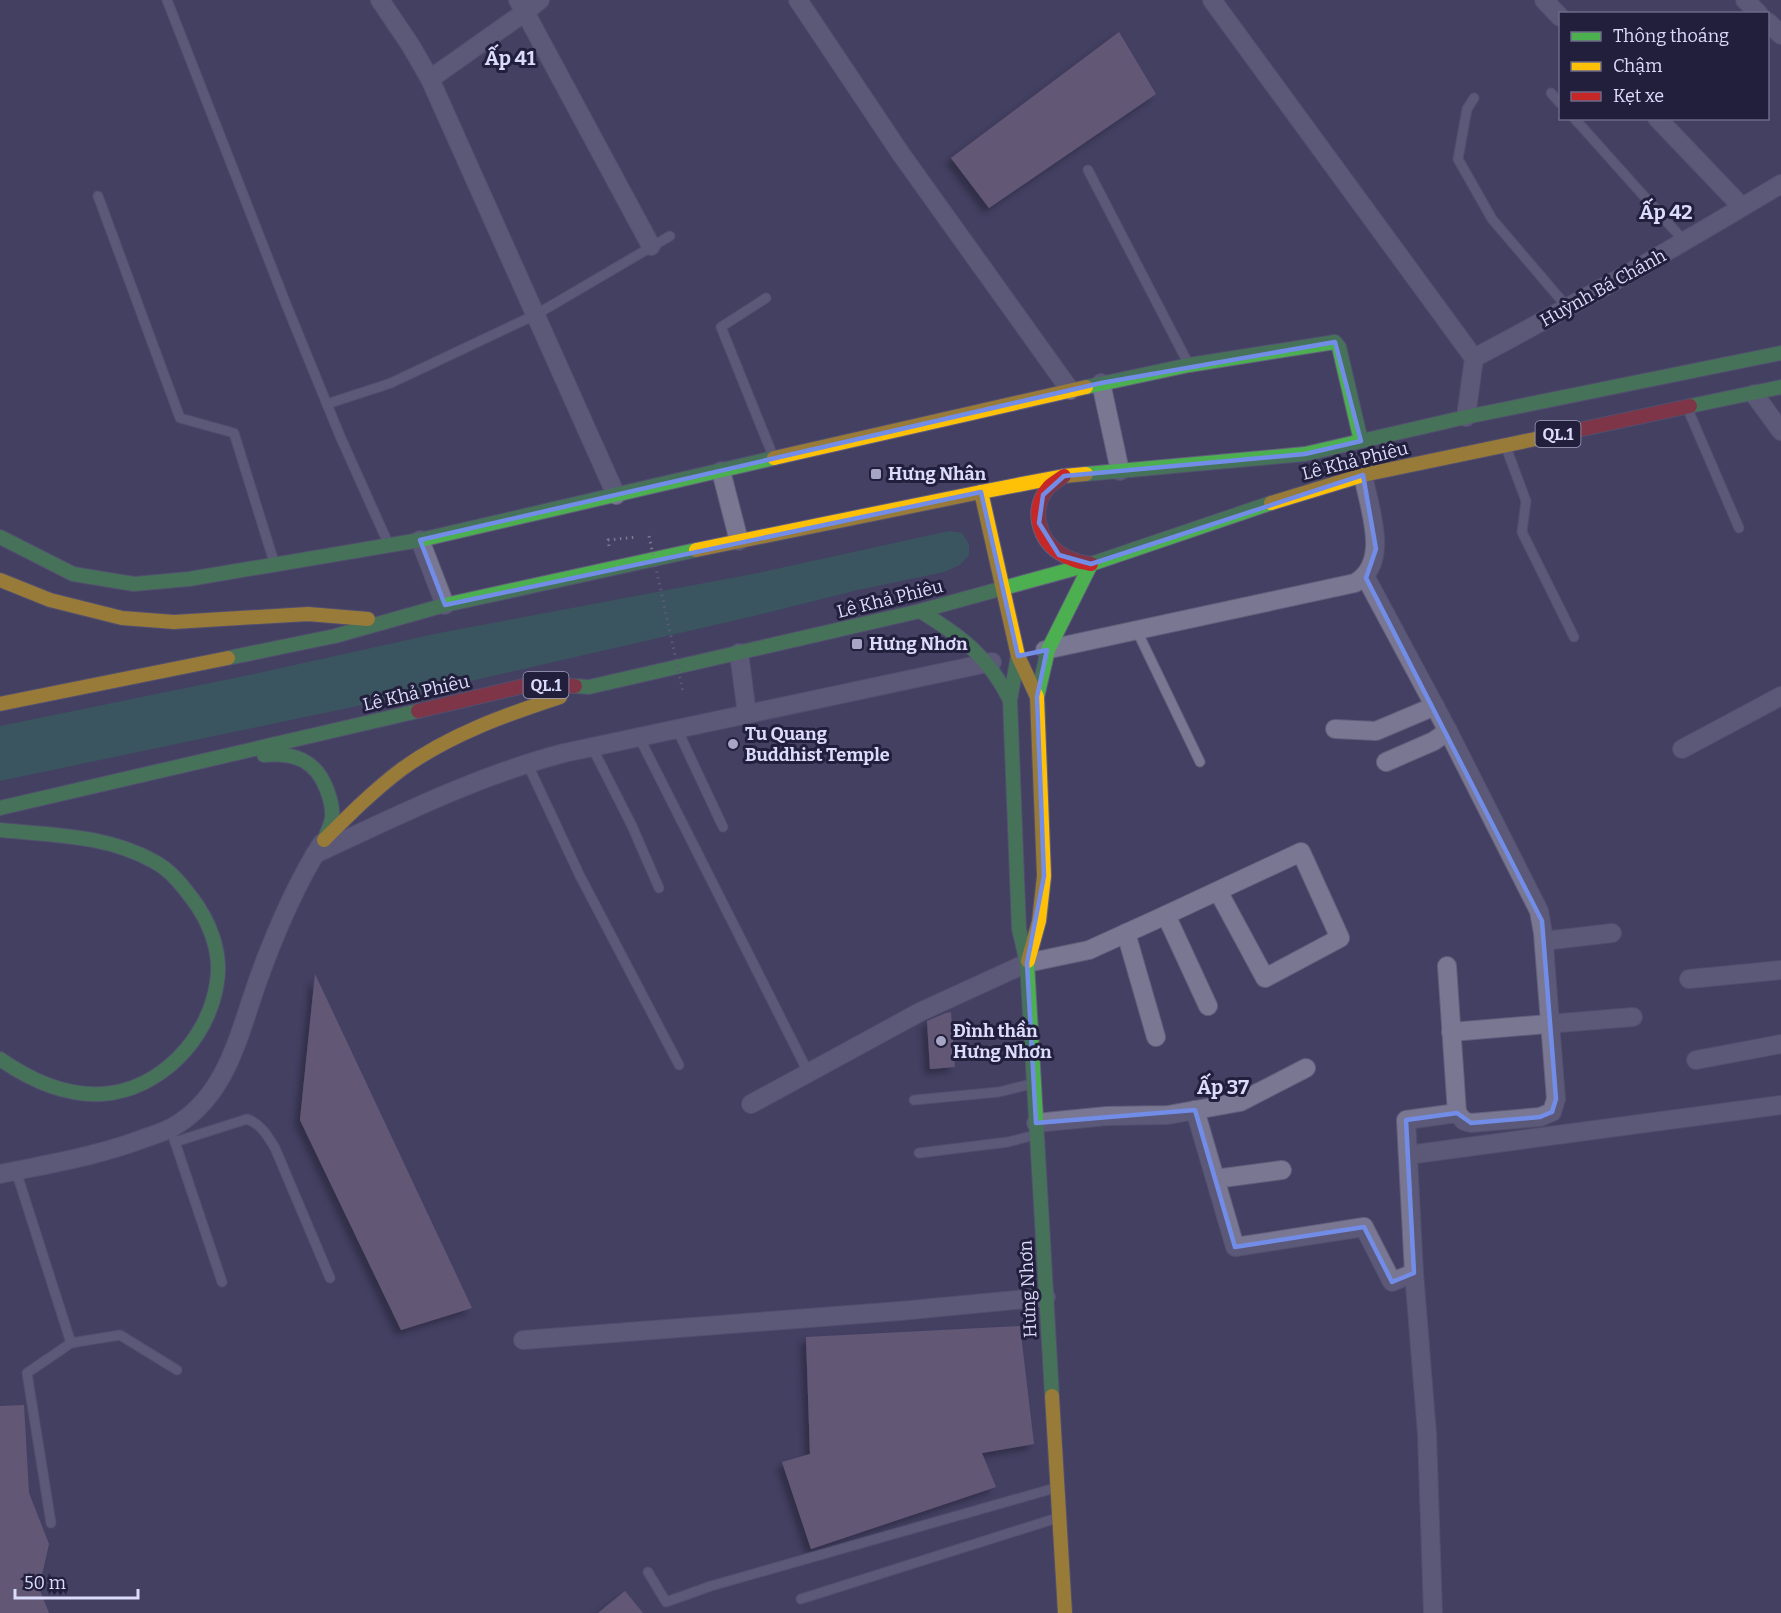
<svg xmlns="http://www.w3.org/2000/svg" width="1781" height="1613" viewBox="0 0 1781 1613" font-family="Bitter,serif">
	<defs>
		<filter id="shadow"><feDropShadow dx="-5.5" dy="5.5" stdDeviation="3" flood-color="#0009"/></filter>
	</defs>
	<rect width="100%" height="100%" fill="#444063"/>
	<polygon fill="#2f6f5b" points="949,531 962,533 969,544 969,555 960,565 944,572 858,590 754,616 419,693 0,781 0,726 254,674 439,633 758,573"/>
	<g fill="#88778f" filter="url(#shadow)">
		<polygon points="1119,32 1156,94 989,208 951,158"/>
		<polygon points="315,974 472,1308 401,1330 300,1120"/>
		<polygon points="951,1012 955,1067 930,1069 927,1021 946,1013"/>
		<polygon points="1020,1326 1034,1444 982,1453 996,1487 811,1549 782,1462 810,1454 806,1337"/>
		<polygon points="24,1405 29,1493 49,1544 39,1588 49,1613 0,1613 0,1406"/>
		<polygon points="625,1591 643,1613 598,1613"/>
	</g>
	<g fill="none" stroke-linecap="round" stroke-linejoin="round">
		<defs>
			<g id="lane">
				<polyline points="167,0 286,304 340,436 388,543"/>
				<polyline points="1551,93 1560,103"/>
				<polyline points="1474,98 1467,109 1458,159 1492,219 1568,308"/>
				<polyline points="1574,118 1685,242"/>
				<polyline points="1088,170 1188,363"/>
				<polyline points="98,196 180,418 234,433 274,562"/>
				<polyline points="766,298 721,327 773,456"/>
				<polyline points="327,404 391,383 537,314 670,236"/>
				<polyline points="1689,412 1739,528"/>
				<polyline points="1507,450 1526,501 1522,532 1574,637"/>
				<polyline points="1137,631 1200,762"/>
				<polyline points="677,729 723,827"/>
				<polyline points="639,737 808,1072"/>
				<polyline points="592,747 632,826 659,888"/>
				<polyline points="527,763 580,876 679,1065"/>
				<polyline points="914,1100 999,1092 1031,1084"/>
				<polyline points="174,1139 222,1282"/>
				<path d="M 175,1142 L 247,1119 C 261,1124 267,1135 275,1148 L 330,1278"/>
				<polyline points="919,1153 1008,1142 1035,1135"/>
				<polyline points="16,1171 71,1343 27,1373 51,1523"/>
				<polyline points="71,1343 120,1335 177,1370"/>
				<polyline points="648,1572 666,1602 711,1586 1055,1488"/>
				<polyline points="801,1599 1057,1518"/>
			</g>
			<g id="street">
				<polyline points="380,0 411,46 430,79"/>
				<polyline points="518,0 525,12 540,0"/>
				<polyline points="798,0 901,154 1070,390"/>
				<polyline points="1212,0 1474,358"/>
				<polyline points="1544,0 1560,17"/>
				<polyline points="1745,0 1759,14"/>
				<polyline points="1768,22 1781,35"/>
				<polyline points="1657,118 1742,207"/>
				<polyline points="1101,383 1120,471"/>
				<polyline points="1754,394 1781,431"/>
				<path d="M 1466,417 L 1474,358 C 1578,303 1680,245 1781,184"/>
				<polyline points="721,471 739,541"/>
				<polyline points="616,495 430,79 525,12 651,246"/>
				<polyline points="420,540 445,605"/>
				<polyline points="1365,576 1448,731 1539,911 1543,933 1556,1099 1552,1112 1540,1117 1471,1123 1464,1121 1457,1113 1447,966"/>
				<path d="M 1045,650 L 1355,583 C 1391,563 1369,508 1363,475"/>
				<polyline points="739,653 747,714"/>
				<polyline points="1335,729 1376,731 1435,706"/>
				<polyline points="1682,749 1781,696"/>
				<polyline points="1386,762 1434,741 1448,731"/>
				<path d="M 315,854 C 397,816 476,776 564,753 L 992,662"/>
				<polyline points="1166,915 1301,852 1340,938 1265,978 1218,891"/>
				<polyline points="1126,933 1156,1037"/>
				<polyline points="1544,941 1612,933"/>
				<polyline points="1689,979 1781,970"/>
				<polyline points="1451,1032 1633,1017"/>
				<polyline points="1696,1060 1781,1044"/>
				<polyline points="751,1104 920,1012 1027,963 1089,950 1166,915 1208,1006"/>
				<polyline points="1195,1110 1235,1247 1364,1227 1392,1282 1414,1273"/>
				<polyline points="1036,1123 1107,1116 1168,1115 1240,1102 1306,1068"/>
				<polyline points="1408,1155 1781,1105"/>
				<path d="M 0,1174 C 49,1164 98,1156 145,1138 C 154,1135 163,1132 171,1128 C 226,1098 238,1037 257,983 C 274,935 294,887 322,843"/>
				<polyline points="1215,1179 1282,1170"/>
				<polyline points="523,1340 900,1311 1046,1297"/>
				<polyline points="1433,1613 1427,1434 1414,1273 1406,1120 1457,1113"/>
			</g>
			<g id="fast">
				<polyline points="1086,387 1189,365 1335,342 1339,347 1361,441"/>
				<polyline points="1690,406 1781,387"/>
				<polyline points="1086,474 1305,454 1466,417 1781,353"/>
				<polyline points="0,537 73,574 134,584 189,579 420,540 774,458"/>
				<path d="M 920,611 C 961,636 988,656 1010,700"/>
				<polyline points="1018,656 1010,700 1019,929 1027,963 1052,1396"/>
				<polyline points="228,658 335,636 445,605 696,550"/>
				<polyline points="575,686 589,687 920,611 1091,564 1271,503"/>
				<polyline points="1037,697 1048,650 1091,564"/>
				<path d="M 264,755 C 294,752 316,760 327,790 C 330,798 333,809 332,818 C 331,825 327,833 324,840"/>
				<polyline points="0,808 418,711"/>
				<path d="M 0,830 C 52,835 108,835 155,862 C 170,870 181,884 191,897 C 209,920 222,952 217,982 C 209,1039 160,1090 102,1094 C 64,1096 30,1080 0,1059"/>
			</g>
			<g id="slow">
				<polyline points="774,458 1086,387"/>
				<polyline points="981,492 1018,656 1037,697 1044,876 1039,921 1028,961"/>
				<polyline points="1271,503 1363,475 1550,436"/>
				<polyline points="696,550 981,492 1064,476 1086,474"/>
				<polyline points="0,580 50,600 122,618 174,622 308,614 368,619"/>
				<polyline points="0,704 228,658"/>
				<path d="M 324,840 C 349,815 374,790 402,769 C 449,735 505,715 560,697"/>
				<polyline points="1052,1396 1065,1613"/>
			</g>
			<g id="jam">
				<polyline points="1550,436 1690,406"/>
				<path d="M 1064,476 C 1059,480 1053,483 1049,487 C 1030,508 1038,539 1060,553 C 1070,560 1080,562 1091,564"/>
				<polyline points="418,711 532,684 575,686"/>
			</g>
		</defs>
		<use href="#lane" stroke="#625f7c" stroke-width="11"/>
		<use href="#street" stroke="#625f7c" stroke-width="20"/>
		<use href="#fast" stroke="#625f7c" stroke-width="16"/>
		<use href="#slow" stroke="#625f7c" stroke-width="16"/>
		<use href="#jam" stroke="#625f7c" stroke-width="16"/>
		<polyline stroke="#7b7991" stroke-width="3" stroke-dasharray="1.5 4.5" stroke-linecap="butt" points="609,546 608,540 637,537"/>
		<use href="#lane" stroke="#7a7793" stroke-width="9"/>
		<use href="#street" stroke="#7a7793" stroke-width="18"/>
		<use href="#fast" stroke="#4caf50" stroke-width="14"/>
		<use href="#slow" stroke="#ffc107" stroke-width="14"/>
		<use href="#jam" stroke="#c62828" stroke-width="14"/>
		<polyline stroke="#7b7991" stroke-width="3" stroke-dasharray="1.5 4.5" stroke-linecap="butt" points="649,536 683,692"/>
	</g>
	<path d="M0 0H1781V1613H0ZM 1335,342 L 1361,441 L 1305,454 L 1064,476 L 1043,495 L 1039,523 L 1059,555 L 1091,564 L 1363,475 L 1376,549 L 1366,578 L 1542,921 L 1556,1099 L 1552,1112 L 1540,1117 L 1471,1123 L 1457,1113 L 1406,1120 L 1414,1273 L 1392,1282 L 1364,1227 L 1235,1247 L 1195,1110 L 1036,1123 L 1027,963 L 1044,876 L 1037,697 L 1047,650 L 1018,656 L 981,492 L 445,605 L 420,540 L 1101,383 Z" fill="#444063" fill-opacity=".55" fill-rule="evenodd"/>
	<path fill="none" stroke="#728de8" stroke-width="4.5" stroke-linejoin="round" d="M 1335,342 L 1361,441 L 1305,454 L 1064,476 L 1043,495 L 1039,523 L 1059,555 L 1091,564 L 1363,475 L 1376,549 L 1366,578 L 1542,921 L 1556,1099 L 1552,1112 L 1540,1117 L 1471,1123 L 1457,1113 L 1406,1120 L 1414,1273 L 1392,1282 L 1364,1227 L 1235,1247 L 1195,1110 L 1036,1123 L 1027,963 L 1044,876 L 1037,697 L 1047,650 L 1018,656 L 981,492 L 445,605 L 420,540 L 1101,383 Z"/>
	<g fill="#a6a5c6" stroke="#221f3d" stroke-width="2">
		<rect x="870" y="468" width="12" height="12" rx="3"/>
		<rect x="851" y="638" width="12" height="12" rx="3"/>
		<circle cx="733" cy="744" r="6"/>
		<circle cx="941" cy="1041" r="6"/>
	</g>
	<g text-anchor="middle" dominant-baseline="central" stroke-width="6" stroke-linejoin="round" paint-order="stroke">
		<g fill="#221f3d" stroke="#a4a3c2" stroke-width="1.5">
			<rect x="1535.5" y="421" width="45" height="26" rx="4.5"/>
			<rect x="523.5" y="672" width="45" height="26" rx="4.5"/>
		</g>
		<g font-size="16" font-weight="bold" fill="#dbdbfb">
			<text x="1558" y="434">QL.1</text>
			<text x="546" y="685">QL.1</text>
		</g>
		<g font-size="18" fill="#dbdbfb" stroke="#221f3d">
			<text transform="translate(1603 288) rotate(-29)">Huỳnh Bá Chánh</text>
			<text transform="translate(1355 461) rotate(-14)">Lê Khả Phiêu</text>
			<text transform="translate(890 599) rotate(-14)">Lê Khả Phiêu</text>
			<text transform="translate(416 693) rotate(-13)">Lê Khả Phiêu</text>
			<text transform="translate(1028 1289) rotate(-93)">Hưng Nhơn</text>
		</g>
		<g font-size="18" font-weight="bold" fill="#dbdbfb" stroke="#221f3d" text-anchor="start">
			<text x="888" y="474">Hưng Nhân</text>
			<text x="869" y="644">Hưng Nhơn</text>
			<text x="745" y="734">Tu Quang<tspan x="745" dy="21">Buddhist Temple</tspan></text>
			<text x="953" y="1031">Đình thần<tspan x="953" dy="21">Hưng Nhơn</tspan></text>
		</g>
		<g font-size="20" font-weight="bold" fill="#dbdbfb" stroke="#221f3d">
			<text x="510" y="58">Ấp 41</text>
			<text x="1666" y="212">Ấp 42</text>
			<text x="1223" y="1087">Ấp 37</text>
		</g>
	</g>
	<rect x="1559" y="12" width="210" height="108" fill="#221f3d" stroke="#6c6a89" stroke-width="1.5"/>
	<rect x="1571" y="32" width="30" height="9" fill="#4caf50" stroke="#6c6a89" stroke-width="1.5"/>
	<text x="1613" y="42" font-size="18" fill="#dbdbfb">Thông thoáng</text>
	<rect x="1571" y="62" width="30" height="9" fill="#ffc107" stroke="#6c6a89" stroke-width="1.5"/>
	<text x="1613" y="72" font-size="18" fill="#dbdbfb">Chậm</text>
	<rect x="1571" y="92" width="30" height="9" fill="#c62828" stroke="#6c6a89" stroke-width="1.5"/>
	<text x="1613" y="102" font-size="18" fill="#dbdbfb">Kẹt xe</text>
	<path d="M15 1589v9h123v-9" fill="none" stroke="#dbdbfb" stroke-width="3"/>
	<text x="24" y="1589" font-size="18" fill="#dbdbfb" stroke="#221f3d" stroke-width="4.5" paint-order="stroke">50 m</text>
</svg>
